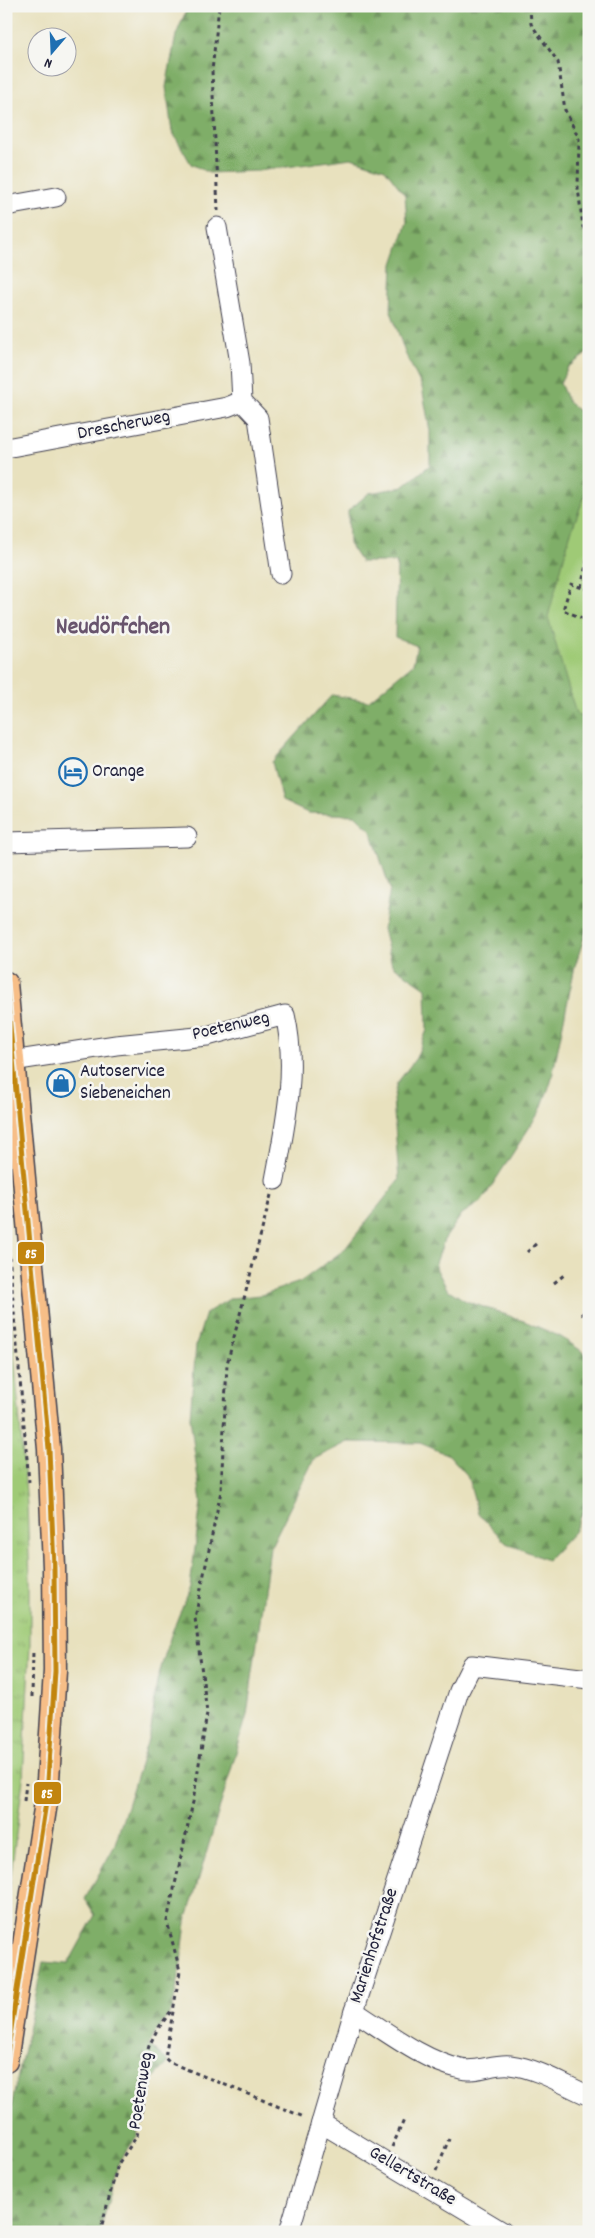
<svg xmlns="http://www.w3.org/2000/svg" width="595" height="2238" viewBox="0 0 595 2238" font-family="Dekko,sans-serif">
	<defs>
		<pattern id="grass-tufts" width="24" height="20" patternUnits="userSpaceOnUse" patternTransform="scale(1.25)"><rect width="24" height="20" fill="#9fca76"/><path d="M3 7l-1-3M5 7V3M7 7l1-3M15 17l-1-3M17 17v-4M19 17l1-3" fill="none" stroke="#89ad67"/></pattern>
		<pattern id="forest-firs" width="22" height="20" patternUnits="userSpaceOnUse" patternTransform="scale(1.25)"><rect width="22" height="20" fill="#7fae67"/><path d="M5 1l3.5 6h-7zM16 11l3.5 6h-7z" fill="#688d56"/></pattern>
	</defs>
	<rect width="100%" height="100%" fill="#f6f6f2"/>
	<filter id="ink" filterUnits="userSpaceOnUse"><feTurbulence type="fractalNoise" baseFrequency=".02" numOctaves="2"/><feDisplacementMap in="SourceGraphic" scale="10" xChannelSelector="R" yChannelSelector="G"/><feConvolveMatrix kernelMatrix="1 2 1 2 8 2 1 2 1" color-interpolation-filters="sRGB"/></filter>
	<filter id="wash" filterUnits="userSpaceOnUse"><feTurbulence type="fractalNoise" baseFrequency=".0096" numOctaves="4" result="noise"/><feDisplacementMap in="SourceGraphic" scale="20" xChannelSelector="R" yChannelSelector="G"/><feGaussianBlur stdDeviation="1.12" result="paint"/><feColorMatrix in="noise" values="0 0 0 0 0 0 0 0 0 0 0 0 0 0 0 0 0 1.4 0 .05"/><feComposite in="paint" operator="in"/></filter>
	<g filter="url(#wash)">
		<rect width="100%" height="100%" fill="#e8e1be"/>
		<polygon fill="url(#grass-tufts)" stroke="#607658" points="6,1260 27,1505 30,1578 30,1645 23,1779 6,1914"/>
		<polygon fill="url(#forest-firs)" stroke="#506851" points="188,6 589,6 589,352 568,367 560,383 568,402 585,416 589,416 589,484 570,535 578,715 589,721 589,922 575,966 551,1082 540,1111 482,1201 462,1214 444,1240 435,1266 447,1289 466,1301 524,1321 561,1337 589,1356 589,1509 583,1512 574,1532 547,1560 506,1543 478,1513 467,1475 449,1455 420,1443 348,1442 314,1459 270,1548 247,1715 186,1922 180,1971 172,2010 157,2030 149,2045 169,2062 146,2086 137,2136 118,2164 100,2232 6,2232 6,2130 43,1962 68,1964 95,1915 85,1899 114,1847 151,1730 157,1681 171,1635 190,1587 201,1502 190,1417 196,1345 206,1313 231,1298 261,1295 300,1282 344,1250 399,1180 393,1099 397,1083 416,1058 427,1030 426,988 392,965 383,929 390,889 371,830 355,815 308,813 282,801 272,762 332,695 368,701 413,664 417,646 395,637 397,562 361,562 349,544 348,511 369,493 403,487 430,465 430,431 422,387 405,353 391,311 393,264 407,222 405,195 385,169 351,158 258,171 209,173 191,164 172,131 166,87 176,35"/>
		<polygon fill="#9fca76" stroke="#607658" points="589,484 589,721 576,714 548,617 570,535"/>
	</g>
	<g filter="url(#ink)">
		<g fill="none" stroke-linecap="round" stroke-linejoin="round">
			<defs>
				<g id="minor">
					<polyline points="6,206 56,197"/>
					<polyline points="217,227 240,363 242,401 258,418 281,574"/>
					<polyline points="6,448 227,407 242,401"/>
					<polyline points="6,842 187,837"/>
					<path d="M 12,1061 L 116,1045 L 207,1036 L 285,1015 C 298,1069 285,1126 275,1180"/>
					<path d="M 354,2011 C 387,2032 422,2060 461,2069 C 476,2073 494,2063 510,2065 C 536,2068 561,2083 585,2094"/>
					<polyline points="321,2123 503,2232"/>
					<polyline points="289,2232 354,2011 459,1691 472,1665 589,1679"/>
				</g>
				<polyline id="major" points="6,983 49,1449 54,1567 55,1671 47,1796 6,2061"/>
			</defs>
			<use href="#minor" stroke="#403f4f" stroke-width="21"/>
			<use href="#major" stroke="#403f4f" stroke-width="25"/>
			<g stroke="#403f4f" stroke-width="3" stroke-dasharray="4 4" stroke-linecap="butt">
				<polyline points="530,6 531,24 558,62 565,110 579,139 578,188 583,227 589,231"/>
				<polyline points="218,211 212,71 219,6"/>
				<polyline points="581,587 589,552"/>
				<polyline points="589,590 571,584 563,610 589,621"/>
				<polyline points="585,617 589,604"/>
				<polyline points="271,1195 227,1364 221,1491 195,1618 207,1713 193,1802 167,1921 180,1971 165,2058 169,2062 304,2117"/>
				<polyline points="7,1232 29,1482"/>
				<polyline points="527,1252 537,1243"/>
				<polyline points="554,1283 564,1275"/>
				<polyline points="581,1315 589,1308"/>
				<polyline points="32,1697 33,1650"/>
				<polyline points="24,1801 26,1783"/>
				<polyline points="392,2147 404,2120"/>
				<polyline points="436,2171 449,2139"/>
				<polyline points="100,2232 118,2164 137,2136 146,2086 147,2053 149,2046 157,2030 171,2011"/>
			</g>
			<use href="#minor" stroke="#fff" stroke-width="19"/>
			<use href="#major" stroke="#f7be87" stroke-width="22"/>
			<defs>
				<polyline id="bus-1" points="6,983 49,1449 54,1567 55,1671 47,1796 6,2061"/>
			</defs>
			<use href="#bus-1" stroke="#f6f6f2" stroke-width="9"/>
			<use href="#bus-1" stroke="#c2850f" stroke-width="5"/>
		</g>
	</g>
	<defs>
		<symbol id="hotel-ring" viewBox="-11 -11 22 22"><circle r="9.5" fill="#f6f6f2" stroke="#1f6fb2" stroke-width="1.5"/><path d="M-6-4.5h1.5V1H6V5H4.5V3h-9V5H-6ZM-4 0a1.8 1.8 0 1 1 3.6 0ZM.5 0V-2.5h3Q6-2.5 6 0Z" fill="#1f6fb2"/></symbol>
		<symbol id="shop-ring" viewBox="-11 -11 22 22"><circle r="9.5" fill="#f6f6f2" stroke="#1f6fb2" stroke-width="1.5"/><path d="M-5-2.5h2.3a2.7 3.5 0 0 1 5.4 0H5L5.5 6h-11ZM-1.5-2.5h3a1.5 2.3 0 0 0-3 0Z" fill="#1f6fb2"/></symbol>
	</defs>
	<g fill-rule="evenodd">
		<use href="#hotel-ring" x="57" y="756" width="32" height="32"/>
		<use href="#shop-ring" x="45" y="1067" width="32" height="32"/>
	</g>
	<g text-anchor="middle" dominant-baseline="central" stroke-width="5" stroke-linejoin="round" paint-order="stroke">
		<g font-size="19" fill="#22223b" stroke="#f6f6f2">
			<text transform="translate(124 426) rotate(-11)">Drescherweg</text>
			<text transform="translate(231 1027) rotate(-13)">Poetenweg</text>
			<text transform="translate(375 1946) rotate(-72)">Marienhofstraße</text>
			<text transform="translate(142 2091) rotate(-81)">Poetenweg</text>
			<text transform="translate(412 2177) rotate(31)">Gellertstraße</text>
		</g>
		<g font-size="19" fill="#22223b" stroke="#f6f6f2" text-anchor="start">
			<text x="92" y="772">Orange</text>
			<text x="80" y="1072">Autoservice<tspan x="80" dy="22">Siebeneichen</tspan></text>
		</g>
		<g font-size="24" font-weight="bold" fill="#68546d" stroke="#f6f6f2">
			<text x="113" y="628">Neudörfchen</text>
		</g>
	</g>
	<g stroke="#f6f6f2" stroke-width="2">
		<rect x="17" y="1241" width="28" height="24" rx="5" fill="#c2850f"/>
		<rect x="33" y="1781" width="29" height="24" rx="5" fill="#c2850f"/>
	</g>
	<g font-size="14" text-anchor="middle" font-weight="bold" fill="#fff">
		<text x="31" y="1258">85</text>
		<text x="47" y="1798">85</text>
	</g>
	<rect width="595" height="2238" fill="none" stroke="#f6f6f2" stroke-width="25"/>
	<g transform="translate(52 52) rotate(199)"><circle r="24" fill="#f6f6f2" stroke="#a1a1a9"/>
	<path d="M0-4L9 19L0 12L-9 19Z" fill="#1f6fb2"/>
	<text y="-8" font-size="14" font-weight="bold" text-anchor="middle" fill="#22223b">N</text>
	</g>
</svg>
